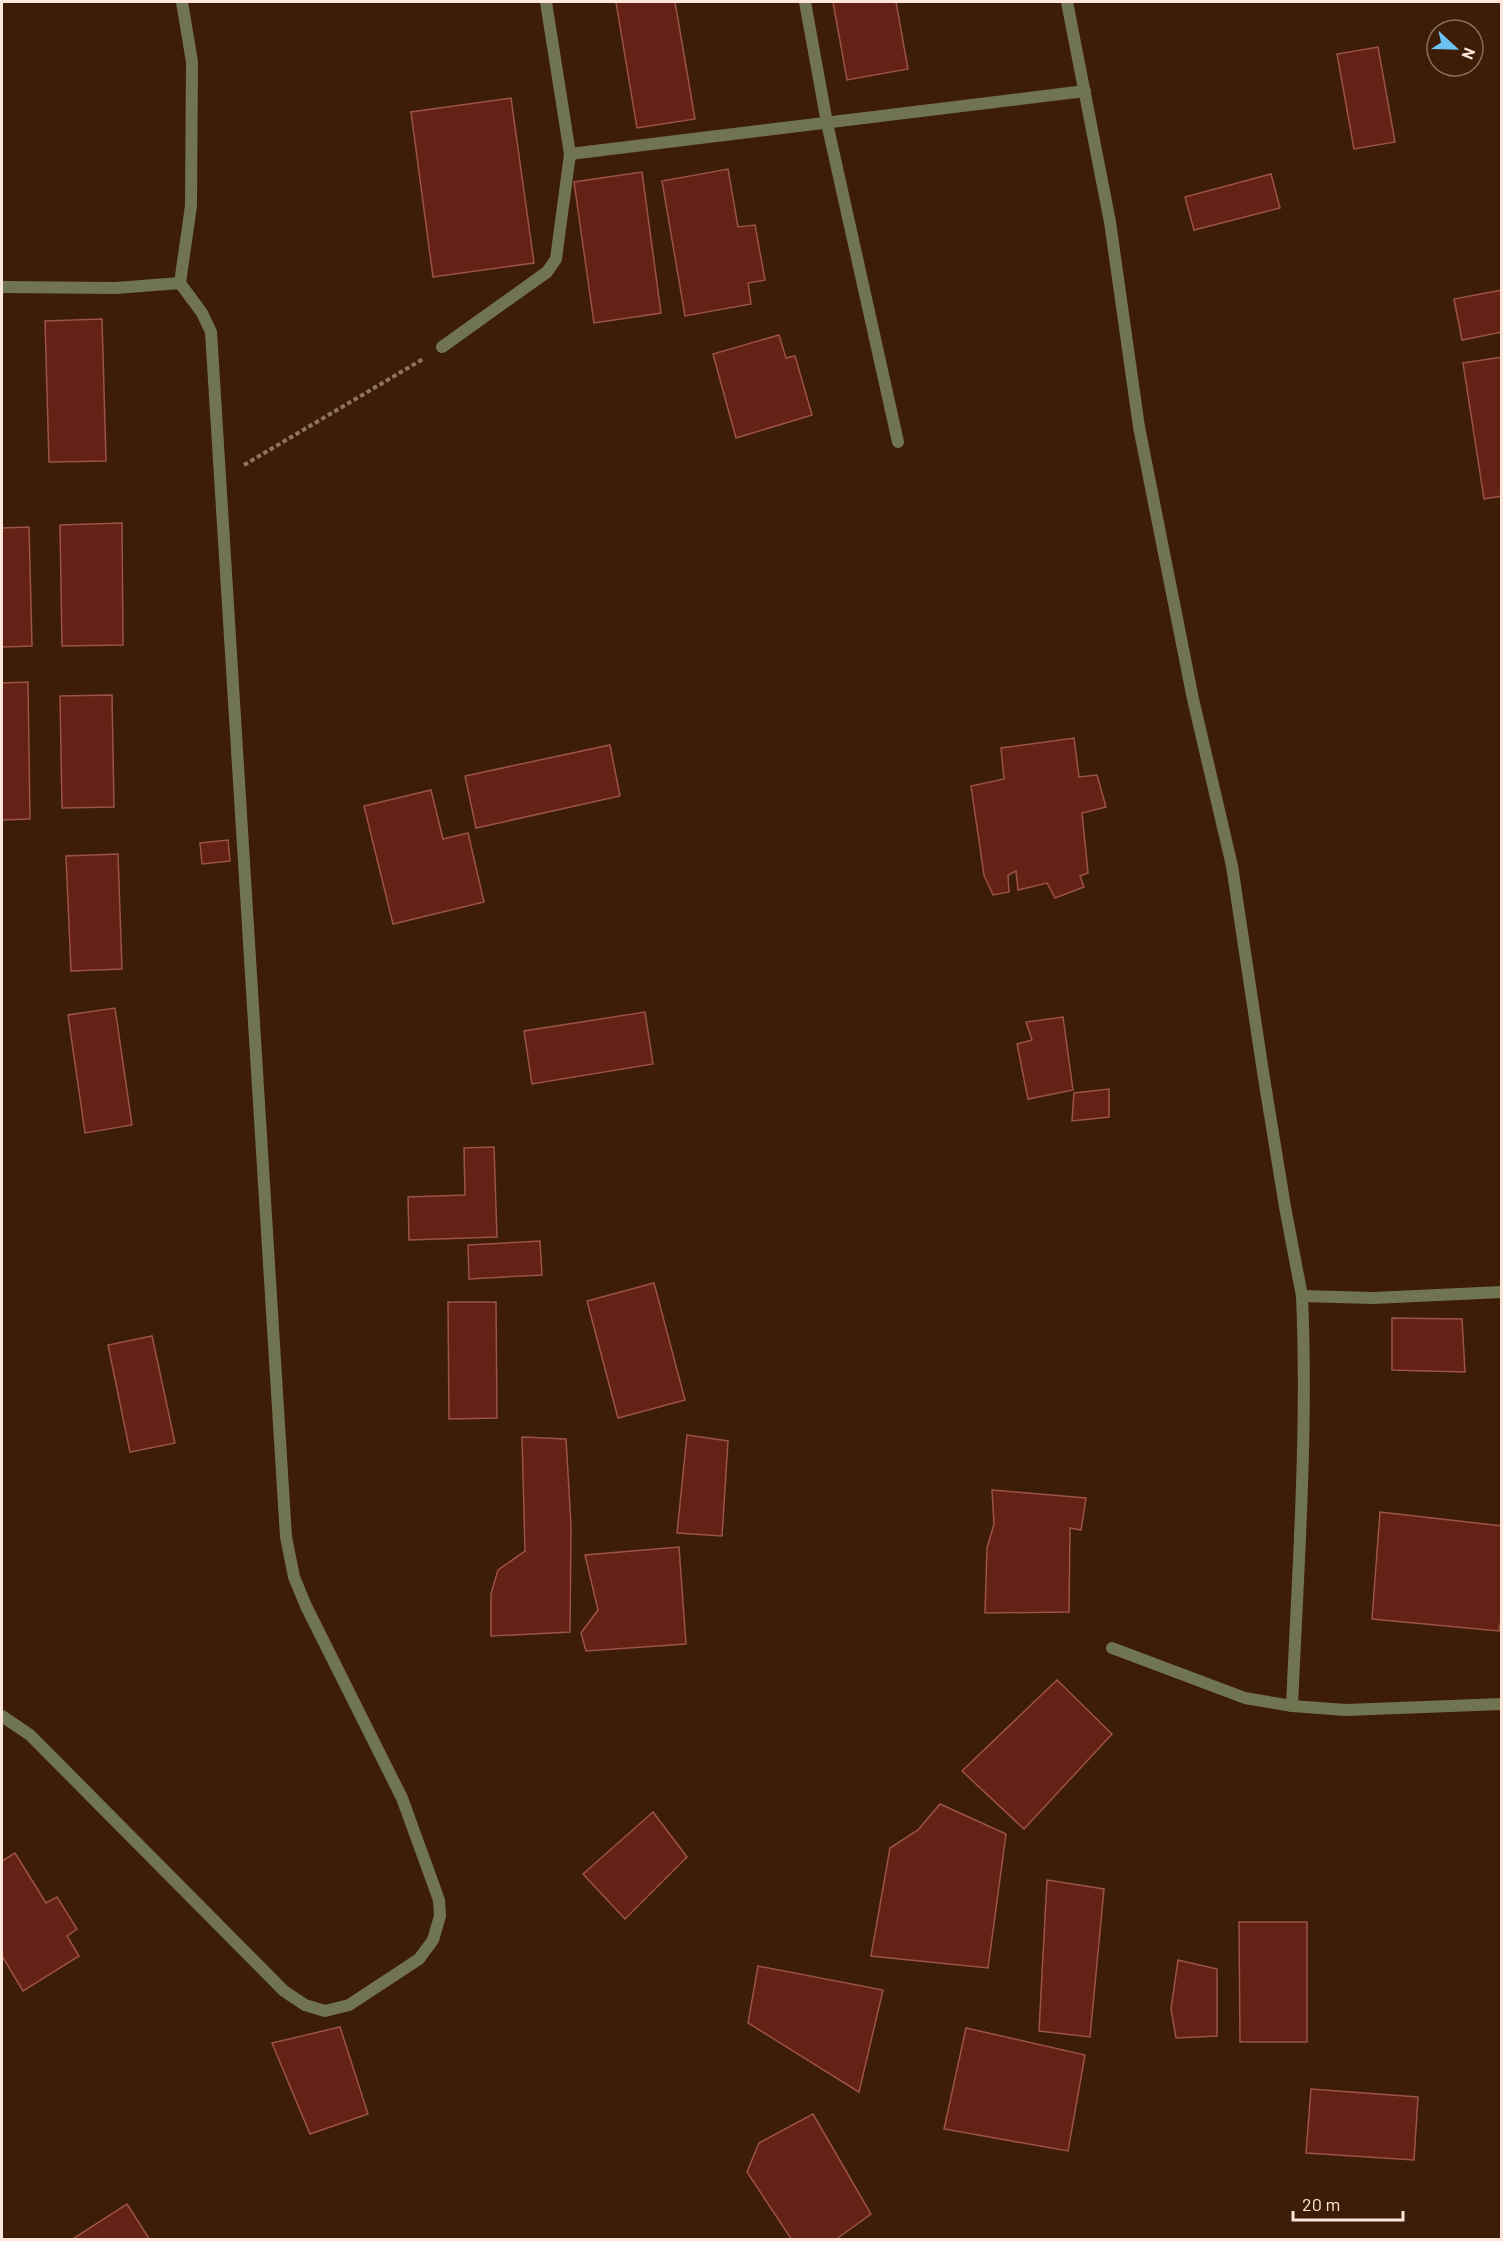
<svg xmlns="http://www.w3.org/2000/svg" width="1503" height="2241" viewBox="0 0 1503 2241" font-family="Barlow,sans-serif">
	<rect width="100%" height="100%" fill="#3d1d07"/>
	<g fill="#642115" stroke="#9c5345" stroke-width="1.5">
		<polygon points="616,2 675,2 695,119 637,128"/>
		<polygon points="833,2 896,2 908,69 847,80"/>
		<polygon points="1378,47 1395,142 1354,149 1337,54"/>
		<polygon points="511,98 534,263 433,277 411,112"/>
		<polygon points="728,169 738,227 755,225 765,280 748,283 751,304 685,316 662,181"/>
		<polygon points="642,172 661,313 594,323 574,182"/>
		<polygon points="1271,174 1280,208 1194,230 1185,197"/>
		<polygon points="1502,290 1502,332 1462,340 1454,299"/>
		<polygon points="102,319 106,461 49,462 45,321"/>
		<polygon points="779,335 786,358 795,356 812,415 736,438 713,354"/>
		<polygon points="1502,357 1502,496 1484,499 1463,363"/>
		<polygon points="122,523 123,645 62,646 60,525"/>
		<polygon points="29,527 32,646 2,647 2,528"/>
		<polygon points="28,682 30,819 2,820 2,683"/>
		<polygon points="112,695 114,807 62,808 60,696"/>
		<polygon points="1074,738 1079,777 1097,775 1106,807 1082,813 1088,873 1080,876 1084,887 1055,898 1047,883 1018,890 1016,871 1008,875 1009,892 993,895 984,875 971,786 1004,779 1001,748"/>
		<polygon points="610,745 620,796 476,828 465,776"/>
		<polygon points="431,790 443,839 468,833 484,902 393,924 364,806"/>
		<polygon points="228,840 230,861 202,864 200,843"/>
		<polygon points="118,854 122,969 71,971 66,856"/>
		<polygon points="115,1008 132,1125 85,1133 68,1015"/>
		<polygon points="645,1012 653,1064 532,1084 524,1031"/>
		<polygon points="1063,1017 1073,1090 1028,1099 1017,1044 1032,1040 1026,1022"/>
		<polygon points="1109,1089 1109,1117 1072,1121 1074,1093"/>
		<polygon points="494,1147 497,1237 409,1240 408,1197 465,1195 464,1148"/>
		<polygon points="540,1241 542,1275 469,1279 468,1245"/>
		<polygon points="654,1283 685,1400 618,1418 587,1301"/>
		<polygon points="448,1302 496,1302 497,1418 449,1419"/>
		<polygon points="1392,1318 1462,1319 1465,1372 1392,1370"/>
		<polygon points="152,1336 175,1443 130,1452 108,1345"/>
		<polygon points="687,1435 728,1441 722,1536 677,1533"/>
		<polygon points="522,1437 566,1439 571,1525 570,1632 491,1636 491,1594 498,1570 525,1551"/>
		<polygon points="992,1490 1086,1498 1081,1530 1070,1528 1069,1612 985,1613 987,1548 994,1524"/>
		<polygon points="1380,1512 1502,1526 1502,1615 1499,1631 1372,1619"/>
		<polygon points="679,1547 686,1644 586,1651 581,1633 598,1610 585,1555"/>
		<polygon points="1057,1680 1112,1734 1024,1829 962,1771"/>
		<polygon points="940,1804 1006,1834 988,1968 871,1956 890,1848 918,1830"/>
		<polygon points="653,1812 687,1857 625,1919 583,1874"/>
		<polygon points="15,1853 46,1903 57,1897 77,1929 67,1936 79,1956 23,1991 2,1956 2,1861"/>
		<polygon points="1047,1880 1104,1889 1090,2037 1039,2031"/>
		<polygon points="1239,1922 1307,1922 1307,2042 1240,2042"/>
		<polygon points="1178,1960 1217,1969 1217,2036 1176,2038 1171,2009"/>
		<polygon points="758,1966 883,1990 859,2092 748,2023"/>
		<polygon points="340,2027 368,2114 310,2134 272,2043"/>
		<polygon points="966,2028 1085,2055 1068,2151 944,2129"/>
		<polygon points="1311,2089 1418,2097 1414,2160 1306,2153"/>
		<polygon points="813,2114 871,2214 835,2240 792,2240 747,2172 759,2143"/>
		<polygon points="127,2204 150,2240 71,2240"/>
	</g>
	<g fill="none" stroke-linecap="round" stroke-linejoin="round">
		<polyline stroke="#907462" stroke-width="4" stroke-dasharray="4.5 3" stroke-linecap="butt" points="244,465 423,359"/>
		<polyline stroke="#717450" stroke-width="12" points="442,347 547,272 556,259 570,154"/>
		<g stroke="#717450" stroke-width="12">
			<polyline points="546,2 570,154 1085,91"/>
			<polyline points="805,2 827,123 898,442"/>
			<polyline points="1067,2 1110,222 1139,427 1193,699 1232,866 1263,1072 1285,1207 1302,1296"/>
			<polyline points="180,283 191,206 192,62 182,2"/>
			<polyline points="2,287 116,288 180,283 202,313 211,332 286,1537 294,1577 306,1606 402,1798 439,1900 440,1916 433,1940 419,1959 349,2005 325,2011 305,2005 284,1991 30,1735 2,1716"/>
			<polyline points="1112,1648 1245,1698 1292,1706 1346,1710 1502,1704"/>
			<path d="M 1292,1706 C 1298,1569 1308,1433 1302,1296 L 1373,1298 L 1502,1292"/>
		</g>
	</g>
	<rect width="1503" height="2241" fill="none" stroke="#fde7da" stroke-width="6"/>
	<g transform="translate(1455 48) rotate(112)"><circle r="28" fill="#3d1d07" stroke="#8a6e5b" stroke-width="1.5"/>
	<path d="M0-4.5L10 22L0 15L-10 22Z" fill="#6ac3f1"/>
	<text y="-9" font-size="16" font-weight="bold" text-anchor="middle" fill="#fde7da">N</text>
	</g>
	<path d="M1293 2211v9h110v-9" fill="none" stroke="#fde7da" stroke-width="3"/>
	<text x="1302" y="2211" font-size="18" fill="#fde7da" stroke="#3d1d07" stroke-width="4.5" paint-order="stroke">20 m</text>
</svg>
